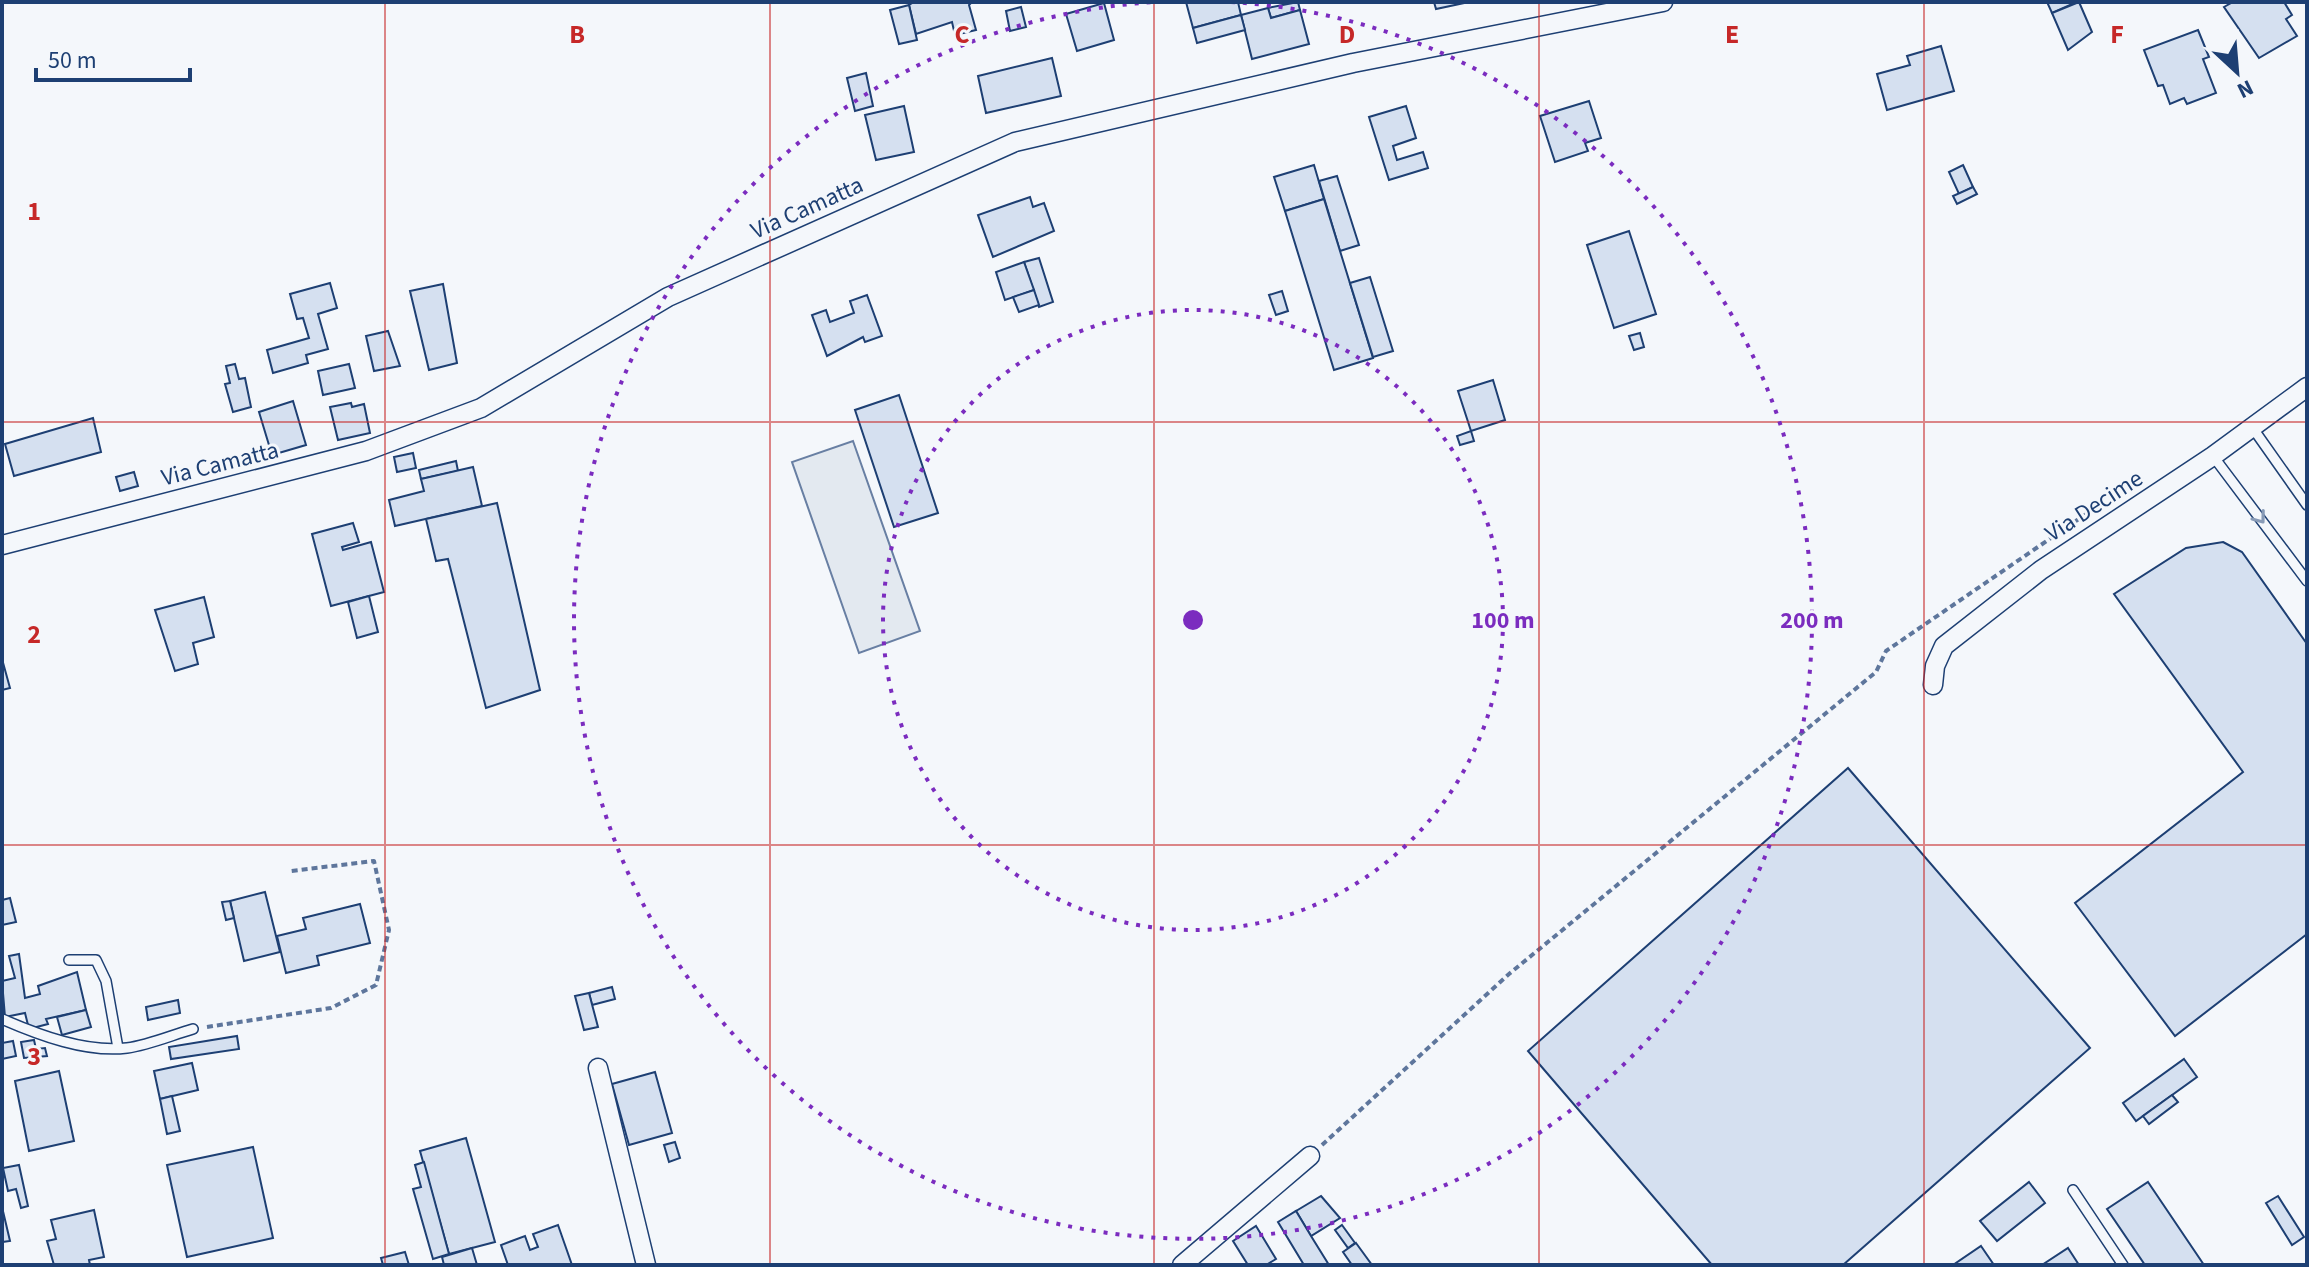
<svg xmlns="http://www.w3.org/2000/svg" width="2309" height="1267" viewBox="0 0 2309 1267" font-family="'Source Sans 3',sans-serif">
	<rect width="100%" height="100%" fill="#f4f7fb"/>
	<polygon fill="#e3e9f0" stroke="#687fa3" stroke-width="2" points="853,441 920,631 859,653 792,462"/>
	<g fill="#d5e0f0" stroke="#1d3f73" stroke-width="2">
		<polygon points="914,2 972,2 969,5 976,30 955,35 952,22 916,34 909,5"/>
		<polygon points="1186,2 1238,2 1241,15 1193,28"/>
		<polygon points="1298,2 1300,10 1271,18 1268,8"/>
		<polygon points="1434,2 1469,2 1436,9"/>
		<polygon points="2047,2 2077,2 2052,13"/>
		<polygon points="2079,2 2092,32 2068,50 2052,13"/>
		<polygon points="2233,2 2284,2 2292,15 2286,19 2297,36 2259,58 2224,7"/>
		<polygon points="1104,3 1114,40 1077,51 1066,14"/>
		<polygon points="909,5 917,40 899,44 890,10"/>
		<polygon points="1021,7 1026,27 1010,31 1006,11"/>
		<polygon points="1268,8 1271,18 1300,10 1309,44 1252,59 1241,15"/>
		<polygon points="1241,15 1245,30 1197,43 1193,28"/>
		<polygon points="2198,30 2209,57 2203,59 2216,93 2187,104 2184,98 2170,104 2163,85 2158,86 2144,50"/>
		<polygon points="1941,46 1954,91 1887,110 1877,74 1910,65 1907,56"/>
		<polygon points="1052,58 1061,96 986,113 978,76"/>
		<polygon points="866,73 873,106 855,111 847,78"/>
		<polygon points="1589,101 1601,138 1585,143 1588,151 1555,162 1540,116"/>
		<polygon points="904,106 914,152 876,160 865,115"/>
		<polygon points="1406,106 1416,138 1393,146 1397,160 1423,152 1428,168 1389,180 1369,117"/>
		<polygon points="1314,165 1324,199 1285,211 1274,177"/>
		<polygon points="1963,165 1973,187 1959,194 1949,172"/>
		<polygon points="1337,176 1359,245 1340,251 1319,181"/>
		<polygon points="1973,187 1977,194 1957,204 1953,196"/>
		<polygon points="1030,197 1033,207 1044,203 1054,231 993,257 978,215"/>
		<polygon points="1324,199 1373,358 1334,370 1285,211"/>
		<polygon points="1629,231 1656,314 1614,328 1587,245"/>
		<polygon points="1039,258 1053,302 1039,307 1024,262"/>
		<polygon points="1024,262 1034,290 1005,300 996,272"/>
		<polygon points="1370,277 1393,351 1373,357 1350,283"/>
		<polygon points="330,283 337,308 318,314 328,349 306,355 308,363 273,373 267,350 309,338 303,318 297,319 290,294"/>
		<polygon points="443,284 457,363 429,370 410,291"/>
		<polygon points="1034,290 1039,305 1019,312 1013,297"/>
		<polygon points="1282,291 1288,311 1276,315 1269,295"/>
		<polygon points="867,295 882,336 865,342 863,337 827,356 812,315 826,310 830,322 854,313 850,301"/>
		<polygon points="388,331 400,366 374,371 366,336"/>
		<polygon points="1640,333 1644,347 1634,350 1629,336"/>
		<polygon points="235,364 239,379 245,378 251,407 233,412 225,384 230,383 226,366"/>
		<polygon points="349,364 355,388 323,395 318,371"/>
		<polygon points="1493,380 1505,420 1471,431 1458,391"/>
		<polygon points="899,395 938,513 894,527 855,410"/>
		<polygon points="293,401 306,445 272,455 259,412"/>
		<polygon points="351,403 352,407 364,404 370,433 338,440 330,407"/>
		<polygon points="93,418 101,452 14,476 5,444"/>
		<polygon points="1471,431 1474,441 1460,445 1457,436"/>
		<polygon points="413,453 416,468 397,472 394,457"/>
		<polygon points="456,461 458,471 421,479 419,470"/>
		<polygon points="473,467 482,506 395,526 389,500 424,491 421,479"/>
		<polygon points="134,472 138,486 120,491 116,477"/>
		<polygon points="497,503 540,690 486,708 448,559 436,561 426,519"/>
		<polygon points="353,523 359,542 342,547 343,550 371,542 384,592 331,606 312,534"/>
		<polygon points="2223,542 2242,552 2307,644 2307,934 2175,1036 2075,903 2243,772 2114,594 2186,548"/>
		<polygon points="369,596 378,632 357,638 348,602"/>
		<polygon points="204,597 214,637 193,643 198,664 175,671 155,610"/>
		<polygon points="2,659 10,688 2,690"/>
		<polygon points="1848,768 2090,1048 1843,1265 1712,1265 1528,1051"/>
		<polygon points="265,892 280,952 244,961 230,901"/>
		<polygon points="10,898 16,922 2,925 2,900"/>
		<polygon points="230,901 234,918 226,920 222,902"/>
		<polygon points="360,904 370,943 317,956 319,965 286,973 277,936 306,929 303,918"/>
		<polygon points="19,954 25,998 40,994 38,986 77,972 86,1010 46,1019 48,1024 29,1029 25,1013 5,1017 2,981 15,978 9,956"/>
		<polygon points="612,987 615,999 592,1005 589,993"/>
		<polygon points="589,993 598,1027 584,1030 575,996"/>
		<polygon points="178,1000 180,1013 148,1020 146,1007"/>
		<polygon points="86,1010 91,1027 62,1035 57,1017"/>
		<polygon points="237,1036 239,1049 171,1059 169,1047"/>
		<polygon points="34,1040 36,1049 45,1048 47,1056 24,1058 21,1042"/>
		<polygon points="13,1041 16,1056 2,1059 2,1043"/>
		<polygon points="2184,1059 2197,1077 2136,1121 2123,1103"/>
		<polygon points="192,1063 198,1090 160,1099 154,1071"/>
		<polygon points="59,1071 74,1141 29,1151 15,1081"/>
		<polygon points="655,1072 672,1133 629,1145 612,1084"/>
		<polygon points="2172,1095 2178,1102 2149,1124 2143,1116"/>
		<polygon points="172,1096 180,1131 167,1134 160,1099"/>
		<polygon points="466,1138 495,1242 449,1254 420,1151"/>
		<polygon points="675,1142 680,1158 669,1162 664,1145"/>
		<polygon points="253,1147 273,1238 187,1257 167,1165"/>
		<polygon points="424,1162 449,1254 433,1259 413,1189 421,1187 415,1165"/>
		<polygon points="19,1165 28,1206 21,1208 16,1189 8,1191 3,1168"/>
		<polygon points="2029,1182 2045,1203 1997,1241 1980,1221"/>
		<polygon points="2148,1182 2204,1265 2145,1265 2107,1209"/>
		<polygon points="1321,1196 1340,1218 1311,1236 1296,1211"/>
		<polygon points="2278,1196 2304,1237 2292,1245 2266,1203"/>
		<polygon points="2,1207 10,1241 2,1242"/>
		<polygon points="94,1210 104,1257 89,1260 90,1265 54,1265 47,1241 56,1239 51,1220"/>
		<polygon points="1296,1211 1311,1236 1329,1265 1304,1265 1278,1222"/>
		<polygon points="558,1225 572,1265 508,1265 501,1245 525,1236 530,1250 538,1247 533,1234"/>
		<polygon points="1342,1225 1355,1243 1348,1248 1335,1230"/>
		<polygon points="1256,1226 1276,1259 1266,1265 1248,1265 1233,1241"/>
		<polygon points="1356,1243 1372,1265 1352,1265 1343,1252"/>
		<polygon points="1981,1246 1994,1265 1953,1265"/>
		<polygon points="472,1248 477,1265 444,1265 442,1257"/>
		<polygon points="2068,1248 2079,1265 2042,1265"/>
		<polygon points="405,1252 409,1265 383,1265 381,1258"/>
	</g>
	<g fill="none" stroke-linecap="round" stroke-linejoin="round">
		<defs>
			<g id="service">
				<polyline points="2252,427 2307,505"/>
				<polyline points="2213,456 2307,581"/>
				<polyline points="69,960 96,960 106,981 118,1048"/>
				<path d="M 2,1019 C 39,1035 86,1053 127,1048 C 149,1045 172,1035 193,1029"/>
				<polyline points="2073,1190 2123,1265"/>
			</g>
			<g id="minor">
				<polyline points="2,545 366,451 481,408 668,297 1015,142 1353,63 1663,2"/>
				<polyline points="1933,685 1935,666 1944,646 2041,570 2213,456 2307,387"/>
				<polyline points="598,1068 646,1265"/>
				<polyline points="1182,1265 1310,1156"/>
			</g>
		</defs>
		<use href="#service" stroke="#1d3f73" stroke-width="12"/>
		<use href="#minor" stroke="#1d3f73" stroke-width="21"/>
		<g stroke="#5e769c" stroke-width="4" stroke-dasharray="6 4" stroke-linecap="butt">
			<polyline points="207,1027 331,1008 376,985 389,930 374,861 291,871"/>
			<polyline points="1322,1145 1509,974 1876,672 1886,651 2089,512"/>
		</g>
		<use href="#service" stroke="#f4f7fb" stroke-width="9"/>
		<use href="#minor" stroke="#f4f7fb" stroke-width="18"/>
	</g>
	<defs><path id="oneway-chevron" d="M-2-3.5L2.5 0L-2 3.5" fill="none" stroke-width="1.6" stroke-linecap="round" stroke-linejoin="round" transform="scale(2)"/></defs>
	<use stroke="#889bb7" href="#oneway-chevron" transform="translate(2260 518) rotate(53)"/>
	<path fill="none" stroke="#c62828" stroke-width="2" stroke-opacity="0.55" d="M 385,2 L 385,1265M 770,2 L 770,1265M 1154,2 L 1154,1265M 1539,2 L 1539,1265M 1924,2 L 1924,1265M 2,422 L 2307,422M 2,845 L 2307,845"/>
	<g fill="none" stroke="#7b2cbf" stroke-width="4" stroke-dasharray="4 8">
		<circle cx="1193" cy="620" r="310"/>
		<path d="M1231 2A619 619 0 1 1 1155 2"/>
	</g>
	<g text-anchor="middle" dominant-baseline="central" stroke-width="6" stroke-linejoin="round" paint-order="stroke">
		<g font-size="24" fill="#1d3f73" stroke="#f4f7fb">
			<text transform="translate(807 208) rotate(-24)">Via Camatta</text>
			<text transform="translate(220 464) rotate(-14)">Via Camatta</text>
			<text transform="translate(2094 506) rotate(-33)">Via Decime</text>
		</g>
	</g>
	<g font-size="26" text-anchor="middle" font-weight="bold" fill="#c62828" stroke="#f4f7fb" stroke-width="6" stroke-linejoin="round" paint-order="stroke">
		<text x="577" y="43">B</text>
		<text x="962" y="43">C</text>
		<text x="1347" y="43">D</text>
		<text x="1732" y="43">E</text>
		<text x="2117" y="43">F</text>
		<text x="34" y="220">1</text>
		<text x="34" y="643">2</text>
		<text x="34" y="1065">3</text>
	</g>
	<circle cx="1193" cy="620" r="12" fill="#7b2cbf" stroke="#f4f7fb" stroke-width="4"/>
	<g font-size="24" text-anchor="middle" font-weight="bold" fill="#7b2cbf" stroke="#f4f7fb" stroke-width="6" stroke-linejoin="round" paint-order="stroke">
		<text x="1503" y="628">100 m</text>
		<text x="1812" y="628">200 m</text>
	</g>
	<rect width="2309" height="1267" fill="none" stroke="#1d3f73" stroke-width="8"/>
	<g transform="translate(2237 72) rotate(154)" stroke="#f4f7fb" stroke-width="6" paint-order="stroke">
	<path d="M0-6L14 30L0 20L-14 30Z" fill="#1d3f73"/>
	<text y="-12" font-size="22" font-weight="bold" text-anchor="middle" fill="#1d3f73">N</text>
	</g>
	<path d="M36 68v12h154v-12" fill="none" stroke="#1d3f73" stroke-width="4"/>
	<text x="48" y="68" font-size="24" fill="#1d3f73" stroke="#f4f7fb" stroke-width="6" paint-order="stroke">50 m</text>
</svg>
